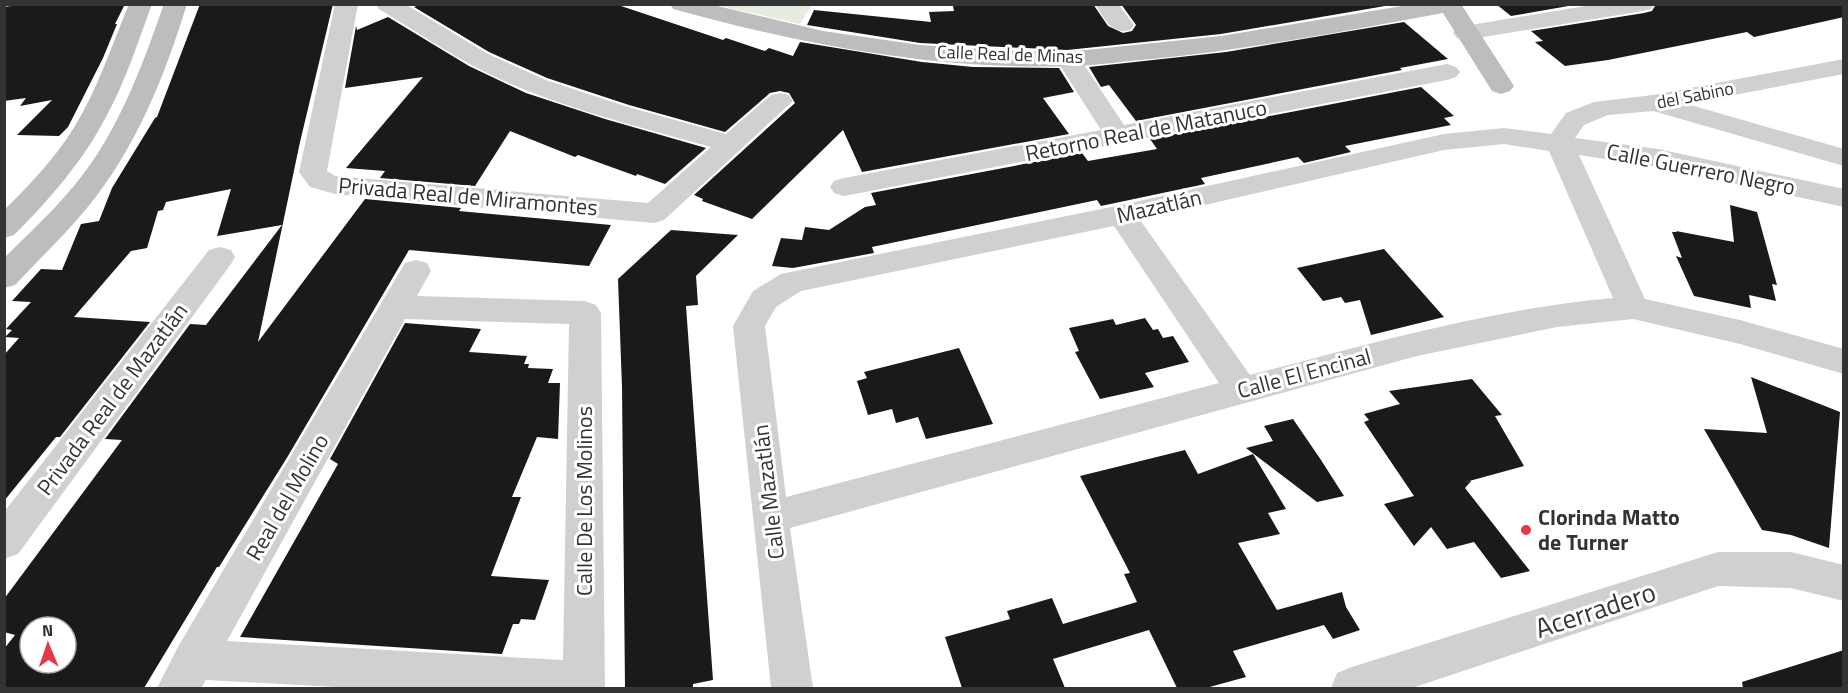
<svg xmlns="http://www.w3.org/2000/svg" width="1848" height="693" viewBox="0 0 1848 693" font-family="'Titillium Web',sans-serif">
	<rect width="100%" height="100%" fill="#fff"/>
	<polygon fill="#e6ecdf" points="716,5 812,5 800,24"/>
	<g fill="#1a1a1a" fill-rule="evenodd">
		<polygon points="25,4 125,4 115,24 117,24 103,58 68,127 59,136 17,135 52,100 20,106 26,98 4,101 4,7"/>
		<path d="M 200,4 L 333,4 L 300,142 L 258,342 L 365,199 L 461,208 L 459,211 L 611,225 L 589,266 L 409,250 L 288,456 L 219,567 L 217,567 L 144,688 L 4,688 L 4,649 L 15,635 L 4,632 L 4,599 L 122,440 L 105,439 L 190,324 L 206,325 L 282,225 L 217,236 L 231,189 L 166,202 L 163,210 L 158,211 L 147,248 L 131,251 L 74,317 L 150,322 L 60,437 L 56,437 L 4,501 L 4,355 L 19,338 L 5,337 L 12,330 L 6,329 L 31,302 L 12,301 L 41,269 L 62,270 L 81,224 L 99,221 L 112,188 L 155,118 L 157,117 ZM 30,627 L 66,627 L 66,663 L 30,663 Z"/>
		<polygon points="421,4 615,4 723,40 726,38 765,51 769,48 793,56 800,42 922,62 973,67 1059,68 1074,92 1043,98 1069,134 862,172 843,130 752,219 702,201 703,199 694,195 795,103 789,93 780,91 770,93 725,132 629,105 547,78 489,52 414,7"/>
		<polygon points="989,4 1093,4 1108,26 1123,33 1132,31 1136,25 1121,4 1383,4 1385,6 1221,34 1067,50 920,43 807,25 814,10 931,22 929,12 954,11 953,6"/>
		<polygon points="1496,4 1580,4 1511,16"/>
		<polygon points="1656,4 1843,4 1844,17 1754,37 1747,32 1608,60 1565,66 1535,42 1543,41 1531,31 1644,13 1652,11"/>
		<polygon points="388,17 469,66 526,93 605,119 706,148 665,184 637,174 636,176 578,155 575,157 510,131 475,186 380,178 385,171 346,168 423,77 345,88 356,26 357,30"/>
		<polygon points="1404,22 1448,59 1400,68 1402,70 1136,121 1109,85 1101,87 1089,67 1226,52"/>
		<polygon points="1421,87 1454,116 1444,118 1451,125 1345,146 1351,152 1304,163 1298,157 1201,178 1205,184 1101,206 1097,200 872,247 874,253 793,268 772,266 781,238 802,240 805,227 829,230 865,207 876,205 871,193 1082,153 1088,161 1157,149 1150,139"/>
		<polygon points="1730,205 1757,212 1777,285 1772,284 1776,301 1749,295 1751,308 1694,296 1676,256 1682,258 1672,232 1677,232 1676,231 1734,242"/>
		<polygon points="671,230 738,235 696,276 698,305 686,306 713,680 693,684 693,688 625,688 622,387 618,279"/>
		<polygon points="1384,249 1444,317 1371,335 1360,300 1345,303 1341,297 1323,301 1297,268"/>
		<polygon points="1145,318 1153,330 1158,329 1163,338 1173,336 1189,362 1145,373 1154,387 1100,399 1075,352 1079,351 1069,328 1113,319 1116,325"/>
		<polygon points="405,323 481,329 469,352 527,356 524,364 529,364 528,368 553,369 548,383 560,383 558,439 537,437 512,497 521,497 491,576 549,580 535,620 521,619 519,624 513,624 502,654 240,637 338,464 330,459"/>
		<polygon points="959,348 993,424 926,439 918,417 896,423 892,409 868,415 857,381 867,378 864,372"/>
		<polygon points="1751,377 1840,412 1829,548 1791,535 1762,530 1704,429 1767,433"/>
		<polygon points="1472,379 1502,415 1495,416 1524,466 1462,483 1472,480 1465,488 1530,571 1501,578 1474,542 1447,549 1431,527 1414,546 1384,504 1414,496 1364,422 1369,420 1364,414 1400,404 1389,391"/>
		<polygon points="1293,419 1321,460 1344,496 1317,502 1246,448 1273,441 1264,426"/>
		<polygon points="1185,450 1198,474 1253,454 1286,509 1268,513 1280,534 1238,543 1277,610 1342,592 1346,607 1360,630 1333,639 1324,625 1233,651 1246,677 1206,688 1177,688 1149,630 1053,659 1065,688 962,688 945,637 1010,619 1007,611 1052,598 1063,624 1137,602 1124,574 1130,573 1080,476"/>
		<polygon points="1844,650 1844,688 1743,688 1742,682"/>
	</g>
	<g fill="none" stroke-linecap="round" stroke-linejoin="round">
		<g fill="#d0d0d0" fill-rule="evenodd">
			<path d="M 335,4 L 358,4 L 327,171 L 335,176 L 648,203 L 711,147 C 641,127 569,110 502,80 C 459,61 419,33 379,9 L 376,4 L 405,4 L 488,54 L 546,80 L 628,107 L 726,134 L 771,95 L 780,93 L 789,95 L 793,101 L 664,220 L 654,223 L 335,194 L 310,187 L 299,172 Z"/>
			<path d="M 1095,4 L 1118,4 L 1134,25 L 1130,30 C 1111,35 1105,19 1095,4 Z"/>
			<polygon points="1597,4 1654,4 1651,9 1643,11 1465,40 1457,38 1453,33 1457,28 1465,26"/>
			<polygon points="1068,52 1077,54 1124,125 1447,64 1456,67 1460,72 1456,77 1447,80 844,196 834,193 830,187 834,181 844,178 1101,130 1056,59 1059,54"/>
			<path d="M 1844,59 L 1844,74 L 1687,104 L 1844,149 L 1844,166 L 1653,111 L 1608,115 L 1584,125 L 1575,138 L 1658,149 L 1844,189 L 1844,207 L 1658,167 L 1579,155 L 1645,299 L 1740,320 L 1844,349 L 1844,374 L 1740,344 L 1633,319 L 1557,327 L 1417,356 L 790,528 L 813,688 L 771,688 L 733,326 L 753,291 L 781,274 L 1121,205 L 1444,134 L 1504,128 L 1551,134 L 1566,113 L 1594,102 L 1653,95 ZM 1504,144 L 1549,151 L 1613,298 C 1490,309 1370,344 1250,375 L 1140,220 L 1444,150 ZM 1114,226 L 1219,383 L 786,497 L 765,326 L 776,307 L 801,291 Z"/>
			<polygon points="220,247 231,250 235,257 231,264 18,554 4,559 4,512 209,250"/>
			<path d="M 416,260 L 427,263 L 431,271 L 417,296 L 585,301 L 596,305 L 601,313 L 605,688 L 353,688 L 206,680 L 201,688 L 157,688 L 179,645 L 405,263 ZM 405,319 L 569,324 L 563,660 L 227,641 Z"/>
			<polygon points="1718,552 1791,552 1844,565 1844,601 1791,588 1718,586 1412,688 1331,688 1337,673 1352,667"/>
		</g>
		<g fill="#bdbdbd" fill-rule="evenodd">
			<path d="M 129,4 L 152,4 C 138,42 126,80 107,115 C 84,160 50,199 14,235 L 4,238 L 4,210 C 30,185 56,157 75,126 C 98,88 112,45 129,4 Z"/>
			<path d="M 164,4 L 187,4 C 164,78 136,148 87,208 C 65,235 39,259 15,285 L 4,288 L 4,258 C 25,237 47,217 66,195 C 115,141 140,72 164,4 Z"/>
			<path d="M 670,4 L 709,4 L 823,31 L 920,45 L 1018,51 L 1067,52 L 1221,36 L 1414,4 L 1461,4 L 1514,86 L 1510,91 L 1501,94 L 1492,91 L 1443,13 C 1346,31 1250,49 1152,59 C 1126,61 1101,65 1075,66 C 939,71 804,45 673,9 Z"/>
		</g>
	</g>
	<circle fill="#e63946" stroke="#fff" stroke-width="2" cx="1526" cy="530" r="6"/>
	<g text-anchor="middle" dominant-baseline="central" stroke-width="6" stroke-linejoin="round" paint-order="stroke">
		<g font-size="18" fill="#333" stroke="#fff">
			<text transform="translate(1010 54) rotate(2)">Calle Real de Minas</text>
			<text transform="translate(1695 95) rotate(-11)">del Sabino</text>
		</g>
		<g font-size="22" fill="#333" stroke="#fff">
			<text transform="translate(1146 130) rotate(-11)">Retorno Real de Matanuco</text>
			<text transform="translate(1701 169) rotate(11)">Calle Guerrero Negro</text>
			<text transform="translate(468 196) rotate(5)">Privada Real de Miramontes</text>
			<text transform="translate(1159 206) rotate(-13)">Mazatlán</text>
			<text transform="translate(1304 373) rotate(-15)">Calle El Encinal</text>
			<text transform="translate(112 399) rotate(-53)">Privada Real de Mazatlán</text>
			<text transform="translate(768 492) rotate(-97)">Calle Mazatlán</text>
			<text transform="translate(287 497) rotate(-60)">Real del Molino</text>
			<text transform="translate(584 501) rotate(-90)">Calle De Los Molinos</text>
		</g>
		<g font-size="22" font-weight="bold" fill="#333" stroke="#fff" text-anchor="start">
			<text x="1538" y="517">Clorinda Matto<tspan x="1538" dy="25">de Turner</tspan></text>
		</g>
		<g font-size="27" fill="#333" stroke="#fff">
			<text transform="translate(1595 609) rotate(-18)">Acerradero</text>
		</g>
	</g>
	<rect width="1848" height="693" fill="none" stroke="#333333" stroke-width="12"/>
	<g transform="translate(48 645) rotate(358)"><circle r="28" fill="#ffffff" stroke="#adadad" stroke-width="1.5"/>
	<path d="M0-4.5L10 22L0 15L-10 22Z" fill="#e63946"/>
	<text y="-9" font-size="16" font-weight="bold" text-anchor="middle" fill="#333333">N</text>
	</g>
</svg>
